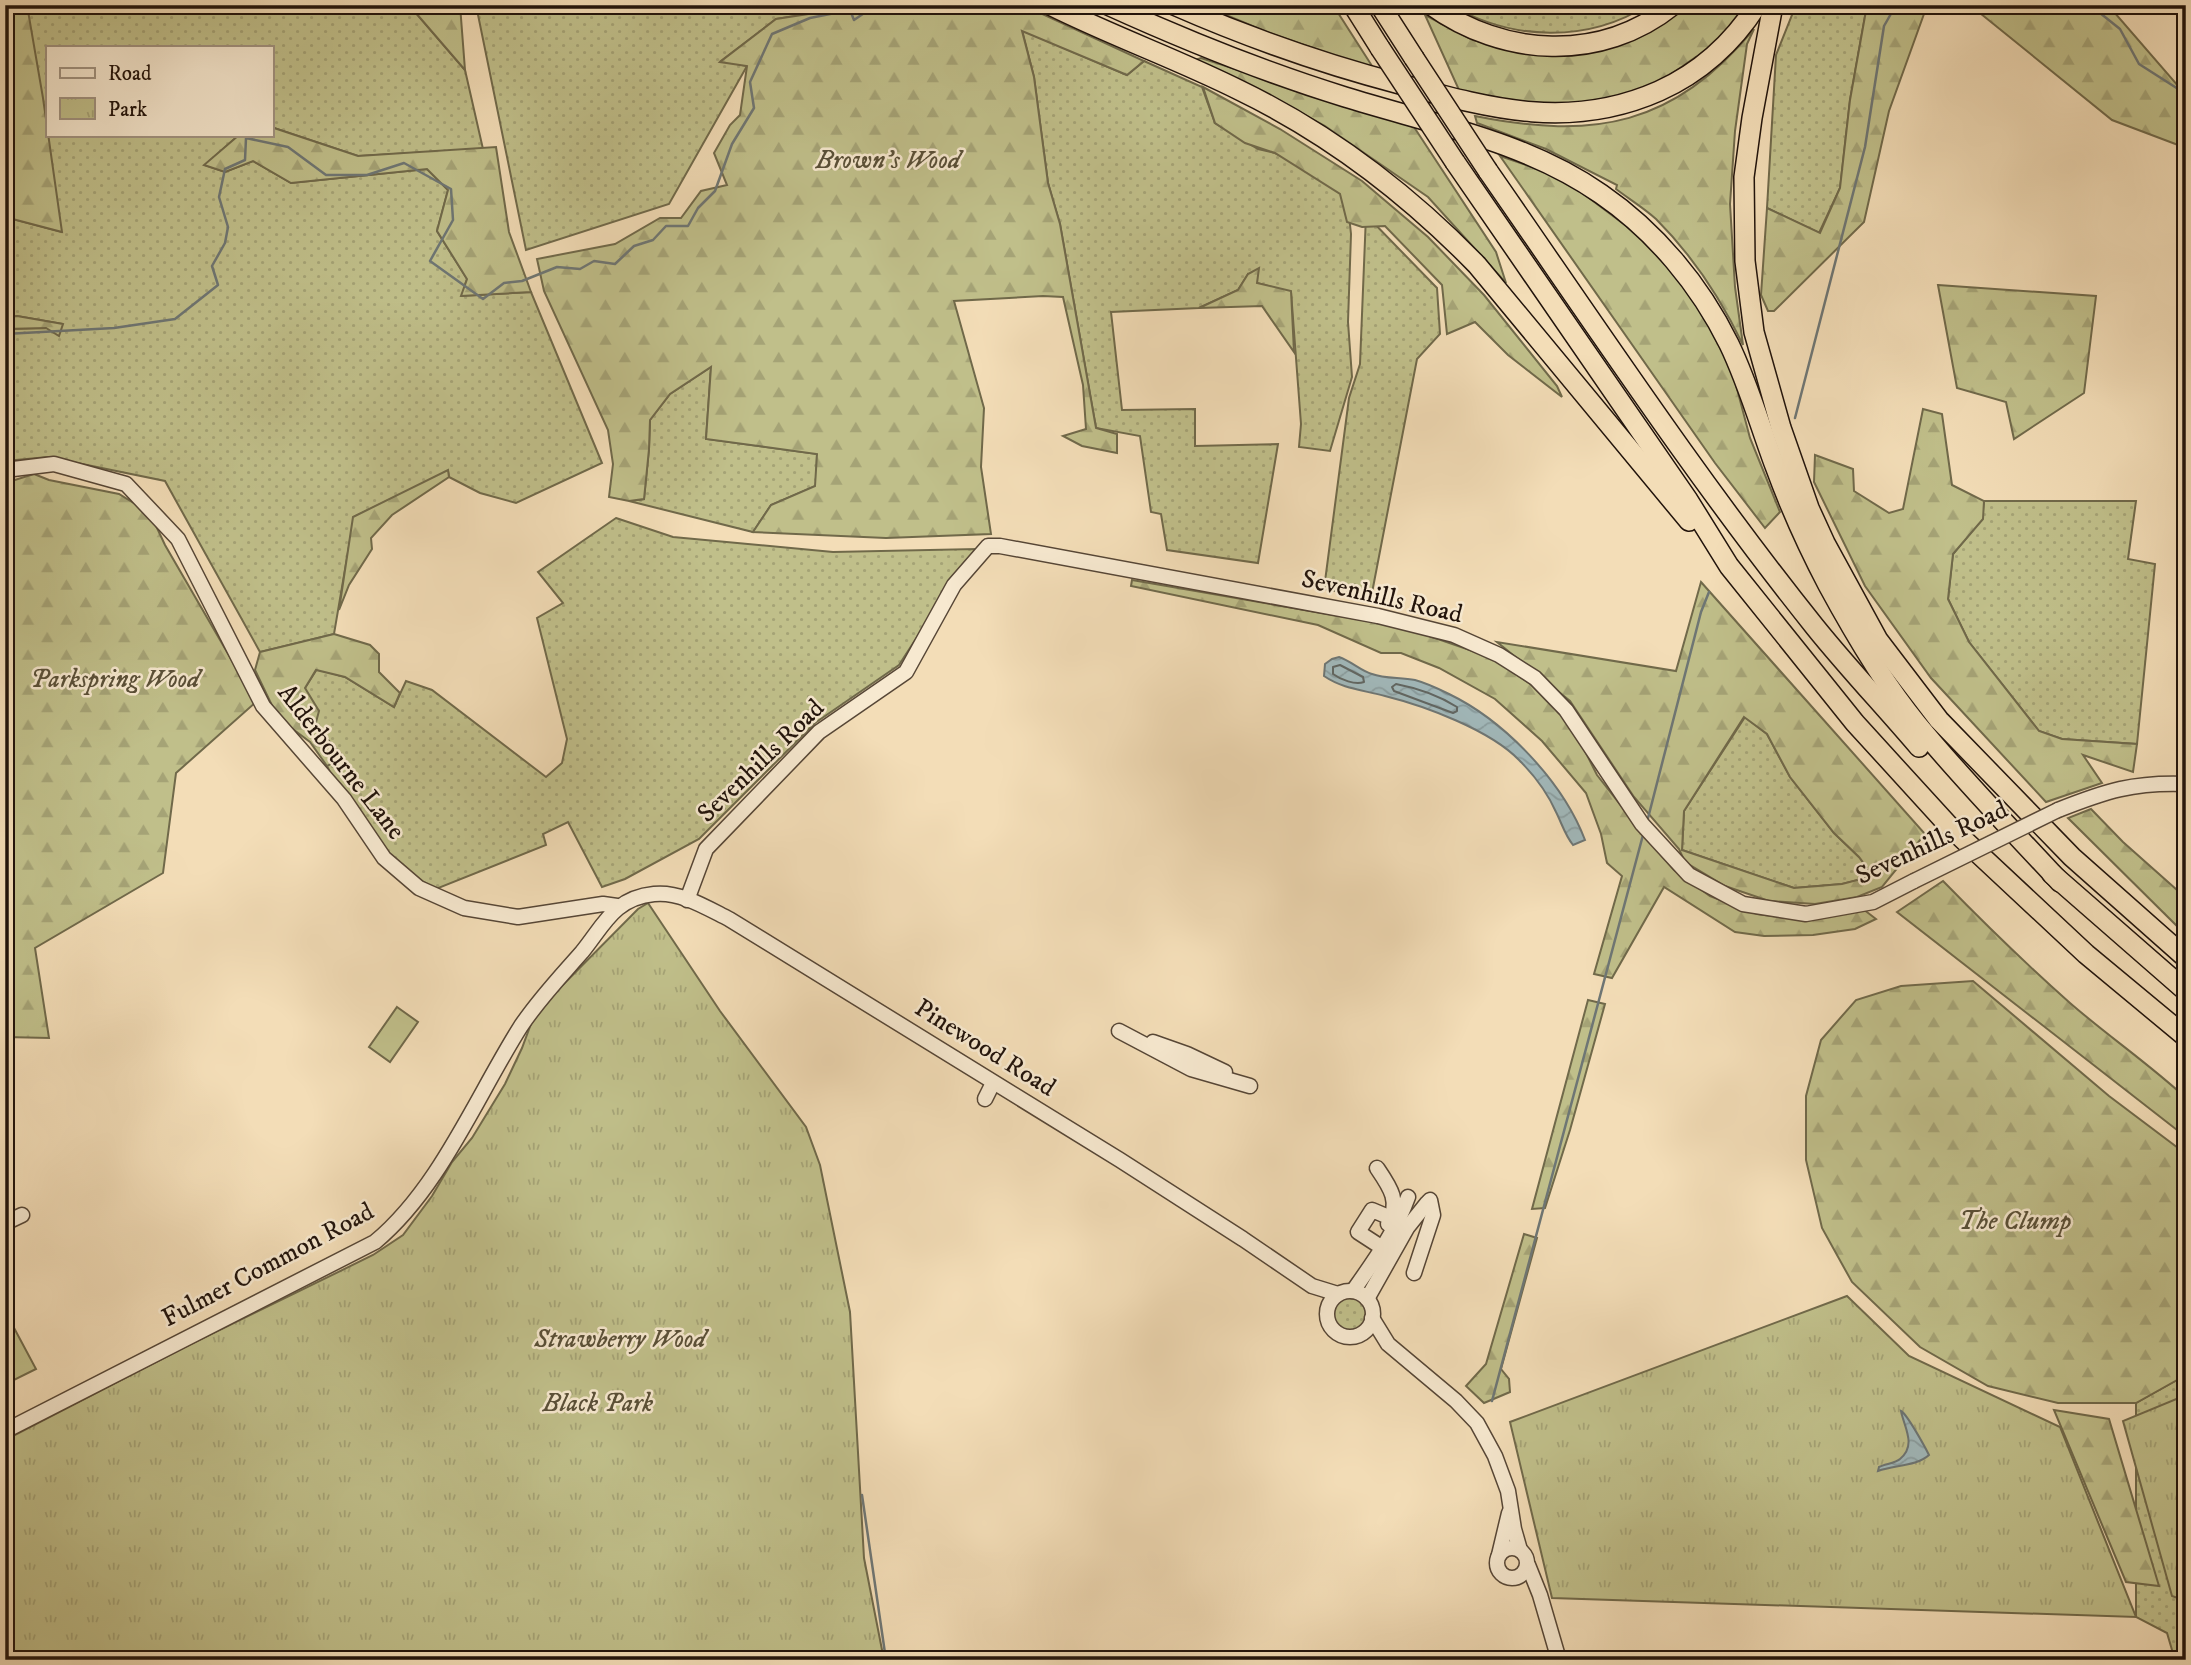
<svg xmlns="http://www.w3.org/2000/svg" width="2191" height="1665" viewBox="0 0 2191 1665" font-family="'IM FELL DW Pica',serif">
	<defs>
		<pattern id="grass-dots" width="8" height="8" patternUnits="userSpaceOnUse" patternTransform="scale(1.75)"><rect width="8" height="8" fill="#c0bf8a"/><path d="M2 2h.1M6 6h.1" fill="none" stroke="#a5a376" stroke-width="1.8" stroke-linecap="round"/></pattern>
		<pattern id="forest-firs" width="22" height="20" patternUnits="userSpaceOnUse" patternTransform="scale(1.75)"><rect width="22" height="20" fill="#c0bf8a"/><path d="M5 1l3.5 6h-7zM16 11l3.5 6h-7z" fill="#a5a376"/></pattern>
		<pattern id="park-tufts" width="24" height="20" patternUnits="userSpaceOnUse" patternTransform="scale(1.75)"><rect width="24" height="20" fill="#c0bf8a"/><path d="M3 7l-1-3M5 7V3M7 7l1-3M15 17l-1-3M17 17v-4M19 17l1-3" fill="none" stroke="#a5a376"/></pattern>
		<pattern id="water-waves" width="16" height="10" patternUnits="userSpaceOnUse" patternTransform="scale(1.75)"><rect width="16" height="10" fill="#a1b8ba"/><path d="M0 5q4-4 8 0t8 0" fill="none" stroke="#8a9d9f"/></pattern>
	</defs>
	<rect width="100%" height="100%" fill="#f3ddb7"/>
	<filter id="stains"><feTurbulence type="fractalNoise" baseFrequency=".00286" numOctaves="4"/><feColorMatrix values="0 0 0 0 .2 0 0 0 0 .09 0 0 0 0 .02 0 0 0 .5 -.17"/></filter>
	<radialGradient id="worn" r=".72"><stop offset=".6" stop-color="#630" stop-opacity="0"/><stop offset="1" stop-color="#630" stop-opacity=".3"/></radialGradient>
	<g fill="url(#grass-dots)" stroke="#70694a" stroke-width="2">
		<polygon points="26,5 409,5 465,70 483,149 358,156 271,127 271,47 47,47 47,135 239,135 205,165 225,172 253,161 291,183 427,169 448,190 437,231 467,279 462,296 531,292 602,463 516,503 480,493 449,477 448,471 354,517 334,634 260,652 165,481 48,457 5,461 5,329 46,328 63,324 17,316 5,318 5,217 61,232"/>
		<polygon points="476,5 867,5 776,19 721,61 747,66 669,204 526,250"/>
		<path d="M 1451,5 L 1648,5 C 1588,43 1512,41 1451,5 Z"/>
		<polygon points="1796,5 1867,5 1850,100 1840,188 1819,233 1767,208 1776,55"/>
		<polygon points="1022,30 1127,75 1144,61 1202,87 1215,123 1258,149 1275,153 1346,188 1351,234 1348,322 1352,377 1330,451 1299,447 1301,424 1291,292 1257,283 1248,274 1238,290 1199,308 1111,312 1122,410 1195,409 1195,446 1278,444 1258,563 1167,550 1161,514 1151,512 1140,436 1096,428 1060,224 1048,183 1034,77"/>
		<polygon points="1366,215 1437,288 1440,334 1417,359 1371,598 1324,589 1349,398 1360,364"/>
		<polygon points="711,367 706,439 817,454 816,486 771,505 753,532 629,501 644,499 649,449 650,420 670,394"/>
		<polygon points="1984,501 2136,501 2128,559 2155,564 2137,744 2062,739 2039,731 1969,642 1948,599 1953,554 1982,519"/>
		<polygon points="616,518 673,537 833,552 976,549 963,566 899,665 815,723 699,839 625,879 602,887 568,822 543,834 546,845 436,889 398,868 338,788 327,766 343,756 315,726 305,688 317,669 345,677 394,707 406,681 432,690 546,777 562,763 567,739 537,618 563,603 538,572"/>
		<polygon points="1745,717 1767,734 1790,777 1834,833 1859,857 1874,876 1842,884 1794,888 1682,850 1684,811"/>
		<circle cx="1349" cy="1314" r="17"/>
		<polygon points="2186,1375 2186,1660 2175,1660 2167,1633 2136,1617 2136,1403"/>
	</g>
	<g fill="url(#forest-firs)" stroke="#70694a" stroke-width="2" fill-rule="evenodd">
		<polygon points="5,5 27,5 43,98 62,232 5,217"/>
		<polygon points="409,5 460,5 465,70"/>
		<polygon points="867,5 1023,5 1144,61 1127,75 1022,31 1034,77 1048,183 1060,224 1096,428 1117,434 1117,453 1082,446 1063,436 1086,429 1083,385 1063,297 1043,296 954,301 984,408 981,467 991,534 886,538 753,532 771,505 815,486 817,454 706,439 711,367 670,394 650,420 649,449 644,499 629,501 609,497 613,464 608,430 544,291 537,259 615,244 660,218 681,218 701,191 727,185 714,153 730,125 740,115 747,66 720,62 776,19"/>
		<polygon points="1202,5 1333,5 1374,69 1272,34"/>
		<polygon points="1684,5 1746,5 1720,40 1706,54 1696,57 1660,82 1613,101 1526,105 1459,90 1425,15 1473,40 1509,49 1660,24"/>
		<polygon points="1867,5 1950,5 1924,14 1889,111 1864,222 1774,311 1768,311 1761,295 1767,208 1820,233 1840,188 1850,100"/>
		<polygon points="1970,5 2108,5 2186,95 2186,148 2112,120"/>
		<path d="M 1754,29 L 1747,44 L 1735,131 L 1730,204 L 1735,287 L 1743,345 C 1721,299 1692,255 1656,219 C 1644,208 1629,199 1616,189 L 1617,185 L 1546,149 L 1477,123 L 1475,116 C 1595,140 1673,126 1754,29 Z"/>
		<polygon points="1201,58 1414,127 1496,252 1506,283 1428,197 1325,126 1276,99 1192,61"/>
		<polygon points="1203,87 1280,129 1362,181 1428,237 1484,295 1557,386 1562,397 1508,355 1475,322 1447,334 1442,285 1385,226 1362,227 1347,222 1340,194 1275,153 1245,143 1215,123"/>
		<polygon points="271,127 358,156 496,147 509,232 531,292 461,296 467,279 437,231 448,190 427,169 291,183 253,161 225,172 204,165 239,135 271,135"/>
		<polygon points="1500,156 1549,173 1577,189 1649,243 1696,301 1732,370 1750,438 1780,512 1765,528 1715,463"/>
		<polygon points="1259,268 1257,283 1291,291 1294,352 1262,306 1199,308 1238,290 1248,274"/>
		<polygon points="1938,285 2096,296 2084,393 2014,439 2006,402 1957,388"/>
		<polygon points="17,316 63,324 59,336 46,328 5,329 5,318"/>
		<polygon points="1923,409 1942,414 1952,485 1984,501 1983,519 1953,554 1948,599 1969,642 2039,731 2062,739 2137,744 2133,772 2083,755 2102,783 2046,802 1931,678 1865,586 1814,482 1815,455 1853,469 1854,491 1889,513 1903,509"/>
		<polygon points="448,470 449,477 392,515 371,538 372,549 349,585 339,610 353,517"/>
		<polygon points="34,474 49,480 119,494 150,513 165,545 256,702 176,773 163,873 35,948 49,1038 5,1037 5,483"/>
		<polygon points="1132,580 1403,627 1493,658 1539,690 1568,717 1597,775 1645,836 1674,870 1710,896 1757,914 1803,920 1863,909 1876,919 1855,929 1813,935 1764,936 1735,932 1664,887 1612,978 1594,974 1622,876 1607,863 1601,834 1586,793 1542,741 1495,699 1439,668 1401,653 1381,653 1318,625 1131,586"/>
		<path d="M 1701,582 L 1925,834 L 1882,887 L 1857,897 L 1815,904 L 1769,901 L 1725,886 L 1685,862 L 1679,849 L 1634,797 L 1570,701 L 1497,642 L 1676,671 ZM 1744,717 L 1767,734 L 1790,777 L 1834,833 L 1859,857 L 1873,876 L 1842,884 L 1794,888 L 1682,850 L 1684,811 Z"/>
		<polygon points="334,634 370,645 379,654 379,672 400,693 394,707 345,677 316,670 305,688 319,711 315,726 343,757 327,766 310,742 278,718 255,670 260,652"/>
		<polygon points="2091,809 2123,842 2186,898 2186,935 2068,818"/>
		<path d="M 1943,881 C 1984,923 2026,964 2070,1003 C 2108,1036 2149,1064 2186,1098 L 2186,1137 L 1897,912 Z"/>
		<polygon points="1973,981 2109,1096 2186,1154 2186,1375 2136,1403 2058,1403 1988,1386 1920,1347 1852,1282 1822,1228 1806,1160 1806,1096 1821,1040 1856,1000 1901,986"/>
		<polygon points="1588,1000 1605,1004 1570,1130 1545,1208 1532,1209"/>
		<polygon points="1524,1234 1537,1238 1501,1369 1509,1379 1510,1392 1484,1403 1466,1386 1486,1364"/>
		<polygon points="2054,1410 2109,1419 2159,1586 2126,1582"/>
	</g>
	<g fill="url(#park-tufts)" stroke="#70694a" stroke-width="2">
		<polygon points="648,903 720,1011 806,1127 820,1165 850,1312 864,1558 884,1660 5,1660 5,1440 185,1347 373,1255 403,1235 432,1196 452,1162 472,1138 505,1084 522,1048 535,1013 638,909"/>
		<polygon points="1847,1296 1909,1356 2060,1427 2136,1617 1552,1598 1510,1422"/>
		<polygon points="2186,1395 2186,1601 2172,1596 2123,1421"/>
	</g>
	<g fill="#c0bf8a" stroke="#70694a" stroke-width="2">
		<polygon points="397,1007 418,1022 390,1062 369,1047"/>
		<polygon points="13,1326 36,1369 14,1380 5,1363 5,1330"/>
	</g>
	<g fill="url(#water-waves)" stroke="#6e7674" stroke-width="2">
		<path d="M 1339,657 C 1351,661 1361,671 1372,674 C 1385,679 1401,677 1415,680 C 1426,683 1439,689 1449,694 C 1505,721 1563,782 1585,840 L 1573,845 C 1565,835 1562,824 1556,812 C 1548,794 1533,774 1519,760 C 1490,730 1425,706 1385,696 C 1363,690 1343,689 1324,676 L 1325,664 L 1332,659 Z"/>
		<path d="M 1901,1411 C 1907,1414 1925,1447 1929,1455 C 1917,1466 1895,1465 1878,1471 L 1879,1467 C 1885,1464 1896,1463 1900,1459 C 1917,1445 1904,1427 1901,1411 Z"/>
	</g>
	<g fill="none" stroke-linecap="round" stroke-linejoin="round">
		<g stroke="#616662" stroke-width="2">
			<path d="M 1340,665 L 1363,677 L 1364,682 C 1355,685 1341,680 1333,674 L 1333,667 Z"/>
			<path d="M 1396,684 C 1417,688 1438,695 1457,707 L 1457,711 L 1453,713 L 1394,691 L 1392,687 Z"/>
		</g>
		<g stroke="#6e7674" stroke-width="2.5">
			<polyline points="2090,5 2120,29 2139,64 2186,94"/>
			<polyline points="5,334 114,328 175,319 218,285 212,266 225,243 228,227 219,197 225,169 245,160 246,138 288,147 326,175 367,175 404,163 451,189 453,220 430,261 483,299 504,283 522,281 557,267 580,269 594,261 615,264 634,246 653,240 666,226 688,226 698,208 715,191 732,144 754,108 750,82 772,34 810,18 850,10 854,20 876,5"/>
			<polyline points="1795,418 1865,147 1884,26 1896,5"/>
			<polyline points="1647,822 1701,612 1709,592"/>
			<polyline points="1492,1401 1643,835"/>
			<polyline points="862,1495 886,1660"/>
		</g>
		<defs>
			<g id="minor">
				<polyline points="5,470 54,464 126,484 178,539 263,706 344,799 384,858 419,888 464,908 518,917 603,904 617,906"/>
				<path d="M 2058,810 C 2106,791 2133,782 2186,784"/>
				<polyline points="687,900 706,849 819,732 906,672 954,585 988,546 1000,546 1378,616 1454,635 1499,655 1535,678 1566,710 1642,824 1689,875 1743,904 1806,914 1873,902 1914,881"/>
				<polyline points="1119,1031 1191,1069 1250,1086"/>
				<polyline points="1153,1042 1187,1054 1225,1072"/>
				<polyline points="985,1099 993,1083"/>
				<path d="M 1377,1168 C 1390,1187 1401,1202 1388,1224"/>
				<polyline points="5,1223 22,1215"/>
				<polyline points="1378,1245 1358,1232 1372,1210 1391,1218"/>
				<polyline points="1414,1273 1433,1215 1430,1200"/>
				<path d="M 1353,1291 C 1374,1261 1396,1231 1408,1197"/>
				<circle cx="1350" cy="1314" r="23"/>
				<polyline points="1367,1299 1407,1228 1427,1203"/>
				<polyline points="1372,1318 1388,1344 1456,1401 1477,1423 1495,1456 1508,1491 1514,1529 1520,1550"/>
				<path d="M 5,1431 L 375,1242 C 440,1188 476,1097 521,1026 C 539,999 561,976 582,952 C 604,925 614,898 654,894 C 680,891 707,908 729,919 L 1120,1160 L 1243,1239 L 1312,1286 L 1338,1294"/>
				<circle cx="1512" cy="1563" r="15"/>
				<polyline points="1499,1555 1509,1513"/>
				<polyline points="1528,1565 1540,1595 1559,1660"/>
			</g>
			<g id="highway">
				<path d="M 1050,5 C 1112,36 1177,59 1239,90 C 1328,133 1408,194 1477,265 L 1689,521"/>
				<path d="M 1108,5 C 1185,40 1264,72 1345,97 C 1432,124 1525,141 1601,194 C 1655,231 1700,285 1729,344 C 1748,383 1760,426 1775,466 C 1790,507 1808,547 1828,585 C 1854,633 1883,683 1917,724 C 1962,779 2012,830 2060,882"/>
				<path d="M 1174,5 C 1247,37 1323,64 1400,84 C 1489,108 1569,131 1659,91 C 1701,72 1732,44 1757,5"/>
				<polyline points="1353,5 1380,48"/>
				<polyline points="1380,5 1414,58"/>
				<path d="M 1431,5 C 1503,57 1601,63 1673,5"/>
				<polyline points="1773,5 1752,118 1744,177 1745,261 1754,332 1781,428 1809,508 1825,543 1878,640 1939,720 2072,857 2186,958"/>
				<polyline points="1455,162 1688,500 1729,566 1855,723 1949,826 2086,954 2186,1037"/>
				<path d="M 1488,171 C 1595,325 1698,481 1815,627 C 1848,668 1885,707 1919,747"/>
				<polyline points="2052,874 2186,991"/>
			</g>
		</defs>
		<use href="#minor" stroke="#564636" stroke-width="17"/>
		<use href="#highway" stroke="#21130b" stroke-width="22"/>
		<use href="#minor" stroke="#f7e9d0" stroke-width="14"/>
		<use href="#highway" stroke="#f3ddb7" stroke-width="19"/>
		<defs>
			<polyline id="minor-bridge" points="1914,881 2058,810"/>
			<g id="highway-bridge">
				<polyline points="1380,48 1455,162"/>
				<polyline points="1414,58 1488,171"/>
			</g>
		</defs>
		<use href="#minor-bridge" stroke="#564636" stroke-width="17" stroke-linecap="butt"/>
		<use href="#highway-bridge" stroke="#21130b" stroke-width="22" stroke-linecap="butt"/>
		<use href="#minor-bridge" stroke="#f7e9d0" stroke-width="14"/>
		<use href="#highway-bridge" stroke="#f3ddb7" stroke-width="19"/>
	</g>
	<g text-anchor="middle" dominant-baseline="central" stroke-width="5" stroke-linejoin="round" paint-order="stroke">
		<g font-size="26" font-style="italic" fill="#594f37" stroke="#f7e9d0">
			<text x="888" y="160">Brown's Wood</text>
			<text x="115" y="679">Parkspring Wood</text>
			<text x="2015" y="1221">The Clump</text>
			<text x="620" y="1339">Strawberry Wood</text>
			<text x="598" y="1403">Black Park</text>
		</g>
		<g font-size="26" fill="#21130b" stroke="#f7e9d0">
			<text transform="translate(1382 597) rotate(13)">Sevenhills Road</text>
			<text transform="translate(761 761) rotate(-44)">Sevenhills Road</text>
			<text transform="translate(341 762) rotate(52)">Alderbourne Lane</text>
			<text transform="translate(1932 843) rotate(-25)">Sevenhills Road</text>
			<text transform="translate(985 1048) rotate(32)">Pinewood Road</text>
			<text transform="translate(268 1265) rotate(-28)">Fulmer Common Road</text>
		</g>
	</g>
	<rect width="2191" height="1665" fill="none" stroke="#f3ddb7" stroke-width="28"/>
	<rect x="7" y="7" width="2177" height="1651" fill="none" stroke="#21130b" stroke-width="3.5"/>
	<rect x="14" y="14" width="2163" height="1637" fill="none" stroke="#21130b" stroke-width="2"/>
	<rect x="46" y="46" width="228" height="91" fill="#f7e9d0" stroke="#a19381" stroke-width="2"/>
	<rect x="60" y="68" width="35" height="10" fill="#f7e9d0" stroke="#a19381" stroke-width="2"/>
	<text x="108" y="80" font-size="21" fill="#21130b">Road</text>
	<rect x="60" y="98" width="35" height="21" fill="url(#park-tufts)" stroke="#a19381" stroke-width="2"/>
	<text x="108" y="116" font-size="21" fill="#21130b">Park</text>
	<rect width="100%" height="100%" filter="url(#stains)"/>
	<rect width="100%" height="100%" fill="url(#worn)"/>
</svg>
